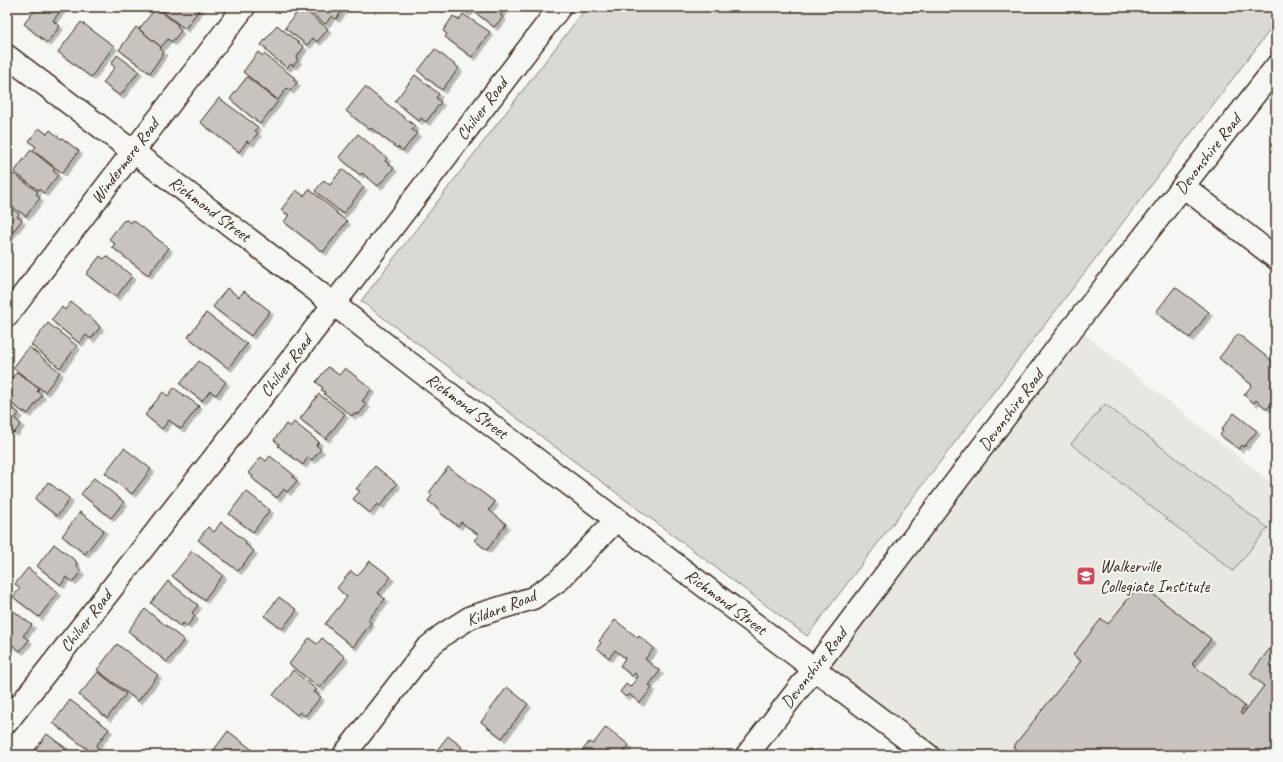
<svg xmlns="http://www.w3.org/2000/svg" width="1283" height="762" viewBox="0 0 1283 762" font-family="Caveat,sans-serif">
	<defs>
		<filter id="shadow"><feDropShadow dx="3.5" dy="3.5" stdDeviation="0" flood-color="#0004"/></filter>
	</defs>
	<rect width="100%" height="100%" fill="#f6f6f2"/>
	<filter id="ink" filterUnits="userSpaceOnUse"><feTurbulence type="fractalNoise" baseFrequency=".025" numOctaves="2"/><feDisplacementMap in="SourceGraphic" scale="8" xChannelSelector="R" yChannelSelector="G"/><feConvolveMatrix kernelMatrix="1 2 1 2 8 2 1 2 1" color-interpolation-filters="sRGB"/></filter>
	<g filter="url(#ink)">
		<polygon fill="#e8e7e2" points="1082,332 1276,487 1276,755 946,755 829,665"/>
		<g fill="#dad9d3" stroke="#8a8278">
			<polygon points="587,7 1276,7 1276,22 807,636 361,301"/>
			<polygon points="1105,404 1268,528 1233,571 1071,444"/>
		</g>
		<g fill="#c8c3be" stroke="#3b2a1e" filter="url(#shadow)">
			<polygon points="37,7 63,7 53,21 60,26 47,43 24,24"/>
			<polygon points="157,7 201,7 185,29"/>
			<polygon points="301,7 328,29 317,42 313,38 307,45 285,28"/>
			<polygon points="304,7 345,7 336,19 331,16 328,21 325,24"/>
			<polygon points="459,7 506,7 500,15 503,17 494,27 471,9 467,13"/>
			<polygon points="156,8 178,25 177,27 181,31 172,42 168,39 161,47 139,29"/>
			<polygon points="463,14 490,32 472,57 445,37 447,34 443,31 453,16 459,20"/>
			<polygon points="81,22 114,46 91,77 58,52"/>
			<polygon points="277,25 304,47 296,58 298,60 293,66 291,64 287,68 266,51 267,49 261,45"/>
			<polygon points="136,27 161,47 160,49 164,52 150,73 119,50"/>
			<polygon points="435,49 459,68 442,90 418,71"/>
			<polygon points="258,52 263,56 264,54 295,78 293,80 297,83 290,91 287,88 278,100 243,72"/>
			<polygon points="117,55 139,71 120,96 103,83 115,67 111,64"/>
			<polygon points="415,75 439,94 436,98 441,102 426,122 421,118 419,121 395,101"/>
			<polygon points="247,77 278,101 260,124 230,99"/>
			<polygon points="365,87 415,126 412,130 417,133 403,151 398,147 397,148 371,128 370,130 346,111"/>
			<polygon points="219,98 258,127 255,131 258,133 250,143 247,141 239,152 200,122"/>
			<polygon points="39,128 47,134 50,130 61,139 62,138 79,151 62,173 33,150 36,147 29,141"/>
			<polygon points="358,134 387,158 385,161 394,168 378,186 362,173 360,175 339,157"/>
			<polygon points="31,150 55,169 53,171 58,175 44,193 39,189 38,190 14,172"/>
			<polygon points="342,169 364,187 343,214 315,191 324,180 330,185"/>
			<polygon points="14,174 38,192 36,194 40,198 26,216 7,203 7,182"/>
			<polygon points="309,189 337,212 336,213 347,221 323,252 284,222 289,215 281,210 296,190 304,196"/>
			<polygon points="7,205 19,214 17,217 22,220 8,238 7,237"/>
			<polygon points="127,220 131,223 133,220 169,248 148,275 112,247 115,244 109,239 123,221"/>
			<polygon points="100,256 104,259 107,256 132,276 116,297 86,274"/>
			<polygon points="1175,287 1209,312 1190,338 1156,312"/>
			<polygon points="227,288 239,297 244,291 270,311 251,336 213,307"/>
			<polygon points="71,302 96,322 96,323 100,327 91,339 86,335 79,343 51,320 62,307 65,310"/>
			<polygon points="206,313 247,344 228,368 188,337"/>
			<polygon points="48,323 77,346 60,368 31,345"/>
			<polygon points="1238,334 1276,364 1276,398 1267,409 1256,400 1254,403 1244,395 1252,385 1219,358"/>
			<polygon points="29,347 60,372 45,392 13,368"/>
			<polygon points="199,361 226,382 216,395 210,391 202,401 180,384"/>
			<polygon points="328,367 339,375 345,368 372,389 362,401 367,404 359,414 357,413 356,415 354,413 352,416 324,394 325,392 321,390 323,388 316,382"/>
			<polygon points="17,372 39,389 37,391 42,395 28,414 24,411 23,412 7,400 7,376 8,375 12,378"/>
			<polygon points="174,388 199,406 181,429 169,420 162,429 145,415 163,392 168,396"/>
			<polygon points="319,394 345,414 326,439 300,419"/>
			<polygon points="7,404 19,413 15,419 21,424 14,433 9,429 7,432"/>
			<polygon points="1234,413 1257,431 1244,447 1242,445 1239,449 1220,435 1223,431 1221,430"/>
			<polygon points="294,422 319,442 316,445 321,449 312,460 308,457 303,465 278,446 279,444 274,440 286,424 290,427"/>
			<polygon points="124,448 151,469 132,494 105,473"/>
			<polygon points="270,456 294,475 293,477 297,481 287,492 284,489 277,498 252,478 253,476 248,473 261,457 266,461"/>
			<polygon points="375,466 397,484 380,506 377,504 370,513 353,499 360,491 356,489"/>
			<polygon points="448,467 495,502 489,510 506,524 487,550 474,540 479,535 461,522 458,526 439,512 440,510 428,501 432,495 429,493"/>
			<polygon points="94,478 124,502 111,518 81,494"/>
			<polygon points="48,482 70,499 57,516 35,499"/>
			<polygon points="246,491 270,510 253,532 229,514"/>
			<polygon points="80,512 104,530 85,554 62,536"/>
			<polygon points="221,522 247,542 245,544 254,551 238,571 198,540 208,527 214,532"/>
			<polygon points="54,544 76,561 77,566 81,572 73,582 66,577 61,585 37,566"/>
			<polygon points="192,551 223,575 204,600 172,576"/>
			<polygon points="370,561 391,577 378,593 385,599 368,620 371,623 353,647 325,624 347,597 337,588 351,571 357,576"/>
			<polygon points="28,568 58,592 39,617 13,597 20,588 15,584"/>
			<polygon points="168,581 198,605 192,613 195,616 187,626 183,623 180,626 151,603"/>
			<polygon points="1140,584 1211,639 1192,664 1245,706 1240,713 1242,715 1264,686 1250,674 1276,641 1276,755 1023,755 1013,747 1081,661 1073,655 1101,619 1108,624"/>
			<polygon points="279,597 297,610 282,629 264,616"/>
			<polygon points="7,606 32,625 23,636 29,640 20,651 7,641"/>
			<polygon points="145,609 184,640 167,662 128,631"/>
			<polygon points="615,620 638,638 639,636 654,648 645,659 660,671 649,685 652,688 640,703 629,694 626,697 620,692 626,684 630,687 638,677 635,673 632,676 620,666 625,658 615,650 609,658 597,648 601,643 599,641"/>
			<polygon points="309,638 317,644 322,638 345,657 320,688 289,664"/>
			<polygon points="117,644 158,675 138,701 97,670"/>
			<polygon points="293,670 317,690 314,692 321,697 305,716 300,712 297,715 273,695"/>
			<polygon points="98,672 126,694 107,718 79,695"/>
			<polygon points="507,687 528,704 502,738 481,722"/>
			<polygon points="70,700 109,729 96,746 98,748 94,754 53,723"/>
			<polygon points="606,727 629,745 622,755 579,755 589,742 593,744"/>
			<polygon points="228,731 259,755 210,755"/>
			<polygon points="47,734 75,755 31,755"/>
			<polygon points="448,736 462,747 458,752 463,755 433,755"/>
			<polygon points="809,749 816,755 820,750 826,755 803,755"/>
		</g>
		<g fill="none" stroke-linecap="round" stroke-linejoin="round">
			<defs>
				<g id="minor">
					<polyline points="7,56 313,288 430,379 928,755"/>
					<polyline points="1183,186 1276,258"/>
					<polyline points="7,316 244,7"/>
					<polyline points="7,722 308,338 560,7"/>
					<polyline points="344,755 426,649 444,634 471,617 533,598 559,580 617,519"/>
					<polyline points="747,755 814,669 1071,330 1276,67"/>
				</g>
			</defs>
			<use href="#minor" stroke="#3b2a1e" stroke-width="25"/>
			<use href="#minor" stroke="#f6f6f2" stroke-width="22"/>
		</g>
	</g>
	<defs>
		<symbol id="school-square" viewBox="-11 -11 22 22"><rect x="-9" y="-9" width="18" height="18" rx="4" fill="#d1495b" stroke="#f6f6f2"/><path d="M0-5L7-2L0 1L-7-2ZM-4 1L0 2.5L4 1V4Q0 6-4 4Z" fill="#fff"/></symbol>
	</defs>
	<g fill-rule="evenodd">
		<use href="#school-square" x="1075" y="565" width="22" height="22"/>
	</g>
	<g text-anchor="middle" dominant-baseline="central" stroke-width="4" stroke-linejoin="round" paint-order="stroke">
		<g font-size="17" fill="#3b2a1e" stroke="#f6f6f2">
			<text transform="translate(482 109) rotate(-53)">Chilver Road</text>
			<text transform="translate(1208 154) rotate(-52)">Devonshire Road</text>
			<text transform="translate(125 161) rotate(-53)">Windermere Road</text>
			<text transform="translate(210 209) rotate(37)">Richmond Street</text>
			<text transform="translate(286 366) rotate(-52)">Chilver Road</text>
			<text transform="translate(467 406) rotate(37)">Richmond Street</text>
			<text transform="translate(1011 410) rotate(-53)">Devonshire Road</text>
			<text transform="translate(726 602) rotate(37)">Richmond Street</text>
			<text transform="translate(501 608) rotate(-21)">Kildare Road</text>
			<text transform="translate(86 621) rotate(-52)">Chilver Road</text>
			<text transform="translate(814 668) rotate(-52)">Devonshire Road</text>
		</g>
		<g font-size="17" fill="#3b2a1e" stroke="#f6f6f2" text-anchor="start">
			<text x="1100" y="566">Walkerville<tspan x="1100" dy="20">Collegiate Institute</tspan></text>
		</g>
	</g>
	<rect width="1283" height="762" fill="none" stroke="#f6f6f2" stroke-width="24"/>
	<rect x="12" y="12" width="1259" height="738" fill="none" stroke="#3b2a1e" stroke-width="1.5" filter="url(#ink)"/>
</svg>
